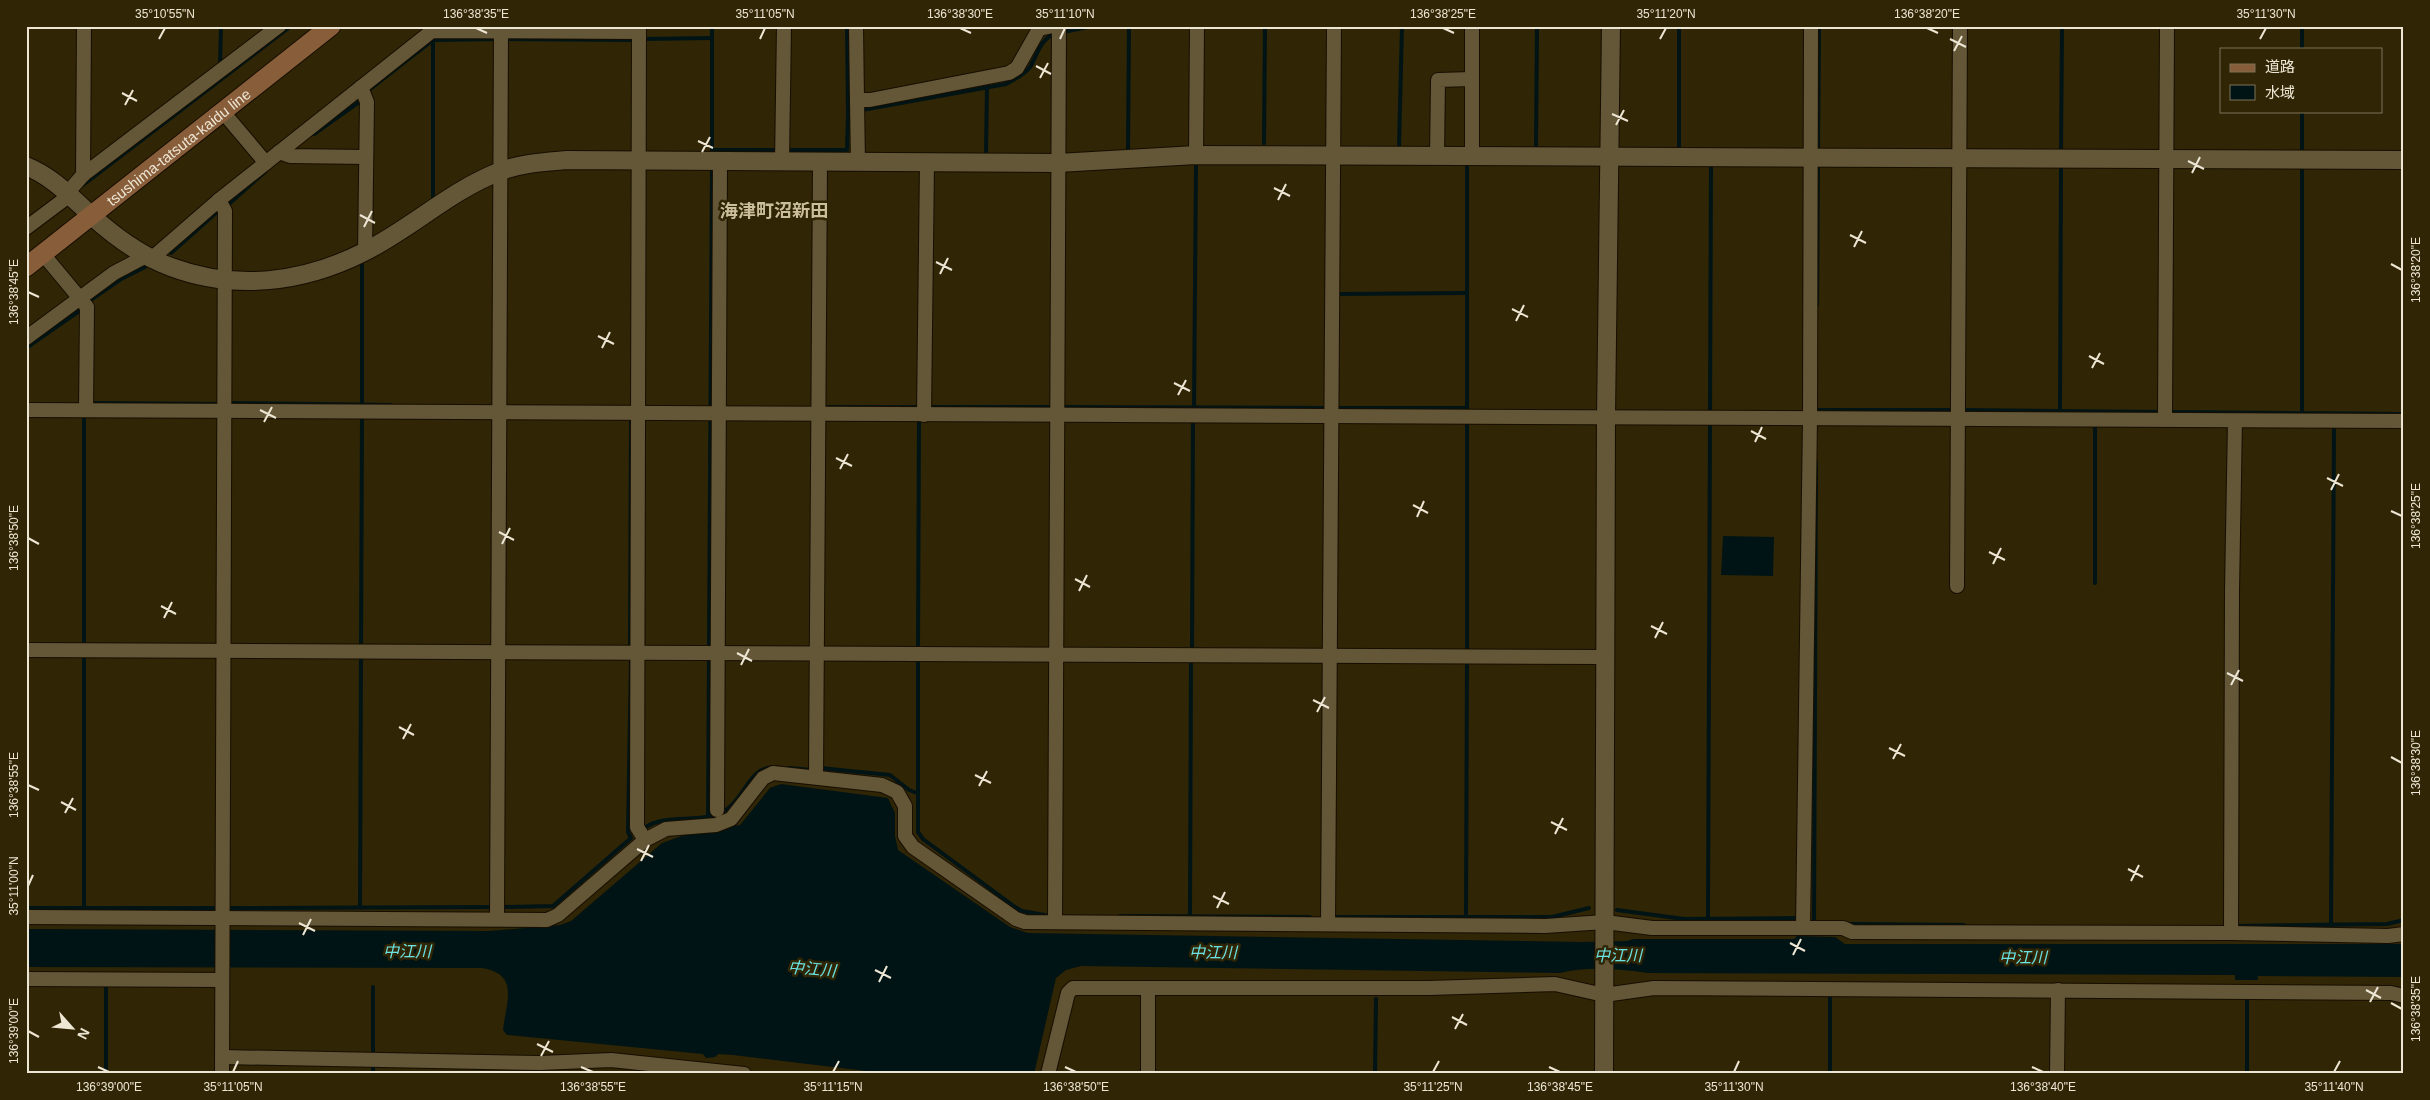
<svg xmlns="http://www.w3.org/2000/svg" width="2430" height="1100" viewBox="0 0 2430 1100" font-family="Helvetica,'Noto Sans JP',sans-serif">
	<rect width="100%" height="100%" fill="#302505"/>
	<g fill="#001415">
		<polygon points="1723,536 1774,537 1773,576 1721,575"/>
		<path d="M 781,784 L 888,798 L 895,813 L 895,836 L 898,850 L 1010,927 L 1028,933 L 1583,942 L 1627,941 L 1634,939 L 1794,939 L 1797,936 L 1835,937 L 1845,944 L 2404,944 L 2404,977 L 2258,976 L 2258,980 L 2235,980 L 2235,975 L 1648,973 C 1619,969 1588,966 1560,973 L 1081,966 L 1066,970 L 1056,978 L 1034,1074 L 891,1074 L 733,1055 L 718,1054 L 715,1057 L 706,1058 L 703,1054 L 507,1035 L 503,1030 C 506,1002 520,974 482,968 L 26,967 L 26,929 L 489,931 L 560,925 L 571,921 L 662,843 L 693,832 L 740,825 L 770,788 Z"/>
	</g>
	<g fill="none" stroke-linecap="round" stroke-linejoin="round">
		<g stroke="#001415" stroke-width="4">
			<polyline points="847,26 848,113"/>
			<polyline points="1063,32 1093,26"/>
			<polyline points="506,39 634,40"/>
			<polyline points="643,39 712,38"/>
			<polyline points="433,40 433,197"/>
			<polyline points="2302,49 2302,26"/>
			<polyline points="220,66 221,26"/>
			<polyline points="369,90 433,40 496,39"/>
			<path d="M 862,110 L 1006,84 C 1015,79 1024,75 1030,67 C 1038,54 1039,42 1053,34"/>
			<polyline points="314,134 359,102"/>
			<polyline points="1264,143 1265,26"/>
			<polyline points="1399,146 1402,26"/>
			<polyline points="1536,147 1537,26"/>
			<polyline points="1679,148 1679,26"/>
			<polyline points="1818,149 1819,26"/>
			<polyline points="712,150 778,150"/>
			<polyline points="787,150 847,150 848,113 852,112"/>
			<polyline points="1128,150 1129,26"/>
			<polyline points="2061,152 2062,26"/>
			<polyline points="2302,152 2302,111"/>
			<polyline points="986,155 987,87"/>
			<polyline points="712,156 712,26"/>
			<polyline points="83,185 291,26"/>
			<polyline points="230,203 266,171"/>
			<polyline points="171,253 217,212"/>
			<polyline points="362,265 362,405"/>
			<polyline points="1338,294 1467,293"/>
			<polyline points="89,301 121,279 145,267"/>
			<polyline points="1817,305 1818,165"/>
			<polyline points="26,348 82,309"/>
			<polyline points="91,403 218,404"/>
			<polyline points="230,403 391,405"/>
			<polyline points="823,407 920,407"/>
			<polyline points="928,407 1053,407"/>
			<polyline points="1062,407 1326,408"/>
			<polyline points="1194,408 1196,164"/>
			<polyline points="1338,408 1467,408"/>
			<polyline points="1816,410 1955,410"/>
			<polyline points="1962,410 2160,412"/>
			<polyline points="2060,410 2061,167"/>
			<polyline points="1467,412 1467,164"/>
			<polyline points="2170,412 2404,414"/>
			<polyline points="1710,413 1711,166"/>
			<polyline points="2302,413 2302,167"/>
			<polyline points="2095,583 2095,423"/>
			<polyline points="84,645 84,416"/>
			<polyline points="361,646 362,417"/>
			<polyline points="630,647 631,420"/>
			<polyline points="918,648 919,419"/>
			<polyline points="709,649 712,166"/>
			<polyline points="1192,651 1193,420"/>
			<polyline points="1467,651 1467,419"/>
			<polyline points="918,658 918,832 923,839 1015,907 1022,911 1050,916"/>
			<polyline points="789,768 812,770"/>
			<polyline points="820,768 890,775 909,790 917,793"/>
			<polyline points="708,821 709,656"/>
			<path d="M 643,829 C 667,811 701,826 726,810 C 746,797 749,765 777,767"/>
			<polyline points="360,907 361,656"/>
			<polyline points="503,907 553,906 631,838 628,832 631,659"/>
			<polyline points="26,908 216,908"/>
			<polyline points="84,908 84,655"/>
			<polyline points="228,908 492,907"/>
			<polyline points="1617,910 1684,919 1797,918"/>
			<polyline points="1190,915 1191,659"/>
			<polyline points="1120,916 1310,917"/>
			<polyline points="1466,916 1467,660"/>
			<polyline points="1334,917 1552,917 1589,908"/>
			<polyline points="1708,918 1710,422"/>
			<polyline points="1814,924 1816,462"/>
			<polyline points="1848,924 1964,925"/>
			<polyline points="2331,925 2334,426"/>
			<polyline points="2234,926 2387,924 2404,920"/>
			<polyline points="373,1054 373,987"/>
			<polyline points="106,1074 106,987"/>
			<polyline points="373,1074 373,1064"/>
			<polyline points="1375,1074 1376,999"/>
			<polyline points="1830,1074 1830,992"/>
			<polyline points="2247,1074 2247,996"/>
		</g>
		<defs>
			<g id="minor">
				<polyline points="639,26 637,827 645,840"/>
				<polyline points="856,26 857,100"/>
				<polyline points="361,87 367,102 365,252"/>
				<polyline points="223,112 266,163"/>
				<polyline points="279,152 290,156 366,157"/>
				<polyline points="1196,155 1197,26"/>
				<polyline points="1437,156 1438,80 1472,79"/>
				<polyline points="1472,156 1472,26"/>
				<polyline points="782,162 784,26"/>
				<polyline points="858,163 857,100 870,100 1009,73 1017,68 1039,29 1053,26"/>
				<polyline points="83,175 279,26"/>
				<polyline points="68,192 83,175 84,26"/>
				<polyline points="219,200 225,211 222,1074"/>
				<polyline points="26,228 70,195"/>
				<polyline points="43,254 87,307 86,410"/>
				<polyline points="151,259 219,200 432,31 639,32"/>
				<polyline points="26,338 114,273 146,256"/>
				<polyline points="26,410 2404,421"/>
				<polyline points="924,415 927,163"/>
				<polyline points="2165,418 2167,26"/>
				<polyline points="1957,586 1960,26"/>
				<polyline points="26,650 1606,657"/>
				<polyline points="816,777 820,163"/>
				<polyline points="717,810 720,162"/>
				<polyline points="26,917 547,920 558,915 645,840 666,829 716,825 731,819 763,778 773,773 882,785 897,792 905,806 905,836 913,847 1016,919 1025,922 1545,926 1605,922 1652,928 1843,928 1852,932 2231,933 2388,936 2404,934"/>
				<polyline points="497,918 501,32"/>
				<polyline points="1055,922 1059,26"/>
				<polyline points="1328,924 1334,26"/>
				<polyline points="1803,928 1810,418 1811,26"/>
				<polyline points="2231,933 2232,591 2235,421"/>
				<polyline points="26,979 222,980"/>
				<polyline points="222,1057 540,1063 611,1060 744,1074"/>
				<polyline points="1048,1074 1068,993 1073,988 1429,988 1555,984 1604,995 1654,988 2391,993 2404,996"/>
				<polyline points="1148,1074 1148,988"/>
				<polyline points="2057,1074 2058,990"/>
			</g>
			<g id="tertiary">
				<path d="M 26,166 C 53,177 71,197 92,216 C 115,237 141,256 171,267 C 235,291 303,283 364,252 C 412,228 451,190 501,171 C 522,163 544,162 567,160 L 1058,163 L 1196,155 L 2404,160"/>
				<polyline points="1604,1074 1606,417 1611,26"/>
			</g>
			<g id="secondary">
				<path id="s1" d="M 26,267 L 331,26"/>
			</g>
		</defs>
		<use href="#minor" stroke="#170e00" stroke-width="16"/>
		<use href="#tertiary" stroke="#170e00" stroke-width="20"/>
		<use href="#secondary" stroke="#170e00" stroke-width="21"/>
		<use href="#minor" stroke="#635737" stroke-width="14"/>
		<use href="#tertiary" stroke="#635737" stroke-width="18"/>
		<use href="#secondary" stroke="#885d3a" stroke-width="19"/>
	</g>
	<path fill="none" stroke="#ede6d4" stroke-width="2" d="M 476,28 L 487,33M 960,28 L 971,33M 1443,28 L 1454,33M 1927,28 L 1938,33M 159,39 L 165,28M 760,39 L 765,28M 1060,39 L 1065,28M 1660,39 L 1666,28M 1950,39 L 1966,47M 2260,39 L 2266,28M 1954,51 L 1962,36M 1036,66 L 1051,74M 1040,78 L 1048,63M 122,93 L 137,101M 125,105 L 133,90M 1612,114 L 1628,121M 1616,125 L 1624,110M 698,141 L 713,148M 702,152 L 710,137M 2188,161 L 2204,169M 2192,173 L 2200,157M 1274,188 L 1290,196M 1278,200 L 1286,184M 360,215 L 375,223M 364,227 L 372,211M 1850,235 L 1866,243M 1854,247 L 1862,231M 936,262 L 952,270M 2391,264 L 2402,270M 940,274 L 948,258M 28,292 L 39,297M 1512,309 L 1528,317M 1516,321 L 1524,305M 598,336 L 614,344M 602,348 L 610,332M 2089,356 L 2104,364M 2092,368 L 2100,353M 1174,383 L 1190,391M 1178,395 L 1186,380M 260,410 L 276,418M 264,422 L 272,407M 1751,431 L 1766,439M 1755,442 L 1762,427M 836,458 L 852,466M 840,469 L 848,454M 2327,478 L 2343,486M 2331,490 L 2339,474M 1413,505 L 1428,513M 2391,511 L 2402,516M 1417,517 L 1424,501M 499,532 L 514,540M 28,538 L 39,544M 502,544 L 510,528M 1989,552 L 2005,560M 1993,564 L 2001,548M 1075,579 L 1090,587M 1079,591 L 1087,575M 161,606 L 176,614M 164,618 L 172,602M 1651,626 L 1667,634M 1655,638 L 1663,622M 737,653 L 752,661M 741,665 L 749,649M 2227,673 L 2243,681M 2231,685 L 2239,670M 1313,700 L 1329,708M 1317,712 L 1325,697M 399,727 L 414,735M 403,739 L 411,724M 1889,748 L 1905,756M 2391,757 L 2402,763M 1893,759 L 1901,744M 975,775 L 991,783M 28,785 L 39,790M 979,786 L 987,771M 61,802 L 76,810M 65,813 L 73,798M 1551,822 L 1567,830M 1555,834 L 1563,818M 637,849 L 653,857M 641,861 L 649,845M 2128,869 L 2143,877M 2131,881 L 2139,865M 28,886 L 33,875M 1213,896 L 1229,904M 1217,908 L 1225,892M 299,923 L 315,931M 303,935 L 311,919M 1790,943 L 1805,951M 1793,955 L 1801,939M 875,970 L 891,978M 879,982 L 887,966M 2366,990 L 2381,998M 2370,1002 L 2378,987M 2391,1003 L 2402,1009M 1452,1017 L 1467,1025M 1455,1029 L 1463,1014M 28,1031 L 39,1037M 537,1044 L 553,1052M 541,1056 L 549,1041M 98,1067 L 109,1072M 581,1067 L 593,1072M 1065,1067 L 1076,1072M 1549,1067 L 1560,1072M 2032,1067 L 2043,1072M 233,1072 L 238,1061M 833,1072 L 839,1061M 1433,1072 L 1439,1061M 1734,1072 L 1739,1061M 2334,1072 L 2340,1061"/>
	<g text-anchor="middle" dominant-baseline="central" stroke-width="5" stroke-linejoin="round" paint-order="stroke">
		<g font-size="15" fill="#ede6d4" stroke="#302505">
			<text stroke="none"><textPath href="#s1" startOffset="194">tsushima-tatsuta-kaidu line</textPath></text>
		</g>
		<g font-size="16" font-style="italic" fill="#6be2e3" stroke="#302505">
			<text x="407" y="951">中江川</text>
			<text x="1213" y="952">中江川</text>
			<text x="1618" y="955">中江川</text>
			<text x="2023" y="957">中江川</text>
			<text transform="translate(812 969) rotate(5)">中江川</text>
		</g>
		<g font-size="18" font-weight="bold" fill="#cbbe9b" stroke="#302505">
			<text x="774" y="211">海津町沼新田</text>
		</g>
	</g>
	<rect width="2430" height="1100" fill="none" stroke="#302505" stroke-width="55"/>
	<rect x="2220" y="48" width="162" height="65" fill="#302505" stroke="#7c7258"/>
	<rect x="2230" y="64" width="25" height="8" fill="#885d3a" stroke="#7c7258"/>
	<text x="2265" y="72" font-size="15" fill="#ede6d4">道路</text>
	<rect x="2230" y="85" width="25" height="15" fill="#001415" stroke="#7c7258"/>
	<text x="2265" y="98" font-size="15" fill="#ede6d4">水域</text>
	<g transform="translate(72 1028) rotate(117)" stroke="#302505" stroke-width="4" paint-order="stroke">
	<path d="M0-4L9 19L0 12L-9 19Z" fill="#ede6d4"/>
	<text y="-8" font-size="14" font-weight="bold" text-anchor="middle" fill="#ede6d4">N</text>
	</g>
	<rect x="28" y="28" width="2374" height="1044" fill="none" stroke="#ede6d4" stroke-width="2"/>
	<g font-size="12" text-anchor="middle" fill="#ede6d4">
		<text x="165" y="18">35°10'55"N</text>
		<text x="476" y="18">136°38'35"E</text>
		<text x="765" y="18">35°11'05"N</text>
		<text x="960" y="18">136°38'30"E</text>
		<text x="1065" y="18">35°11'10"N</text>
		<text x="1443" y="18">136°38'25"E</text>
		<text x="1666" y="18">35°11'20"N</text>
		<text x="1927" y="18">136°38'20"E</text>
		<text x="2266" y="18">35°11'30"N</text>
		<text transform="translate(2416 270) rotate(-90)" y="4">136°38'20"E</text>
		<text transform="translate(14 292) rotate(-90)" y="4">136°38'45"E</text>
		<text transform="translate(2416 516) rotate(-90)" y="4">136°38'25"E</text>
		<text transform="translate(14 538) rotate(-90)" y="4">136°38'50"E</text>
		<text transform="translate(2416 763) rotate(-90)" y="4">136°38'30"E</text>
		<text transform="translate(14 785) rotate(-90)" y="4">136°38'55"E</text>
		<text transform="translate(14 886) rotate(-90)" y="4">35°11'00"N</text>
		<text transform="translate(2416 1009) rotate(-90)" y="4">136°38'35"E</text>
		<text transform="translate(14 1031) rotate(-90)" y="4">136°39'00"E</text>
		<text x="109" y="1091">136°39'00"E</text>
		<text x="233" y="1091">35°11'05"N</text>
		<text x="593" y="1091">136°38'55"E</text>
		<text x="833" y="1091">35°11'15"N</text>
		<text x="1076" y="1091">136°38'50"E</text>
		<text x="1433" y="1091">35°11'25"N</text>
		<text x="1560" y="1091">136°38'45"E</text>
		<text x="1734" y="1091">35°11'30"N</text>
		<text x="2043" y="1091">136°38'40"E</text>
		<text x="2334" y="1091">35°11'40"N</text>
	</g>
</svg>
